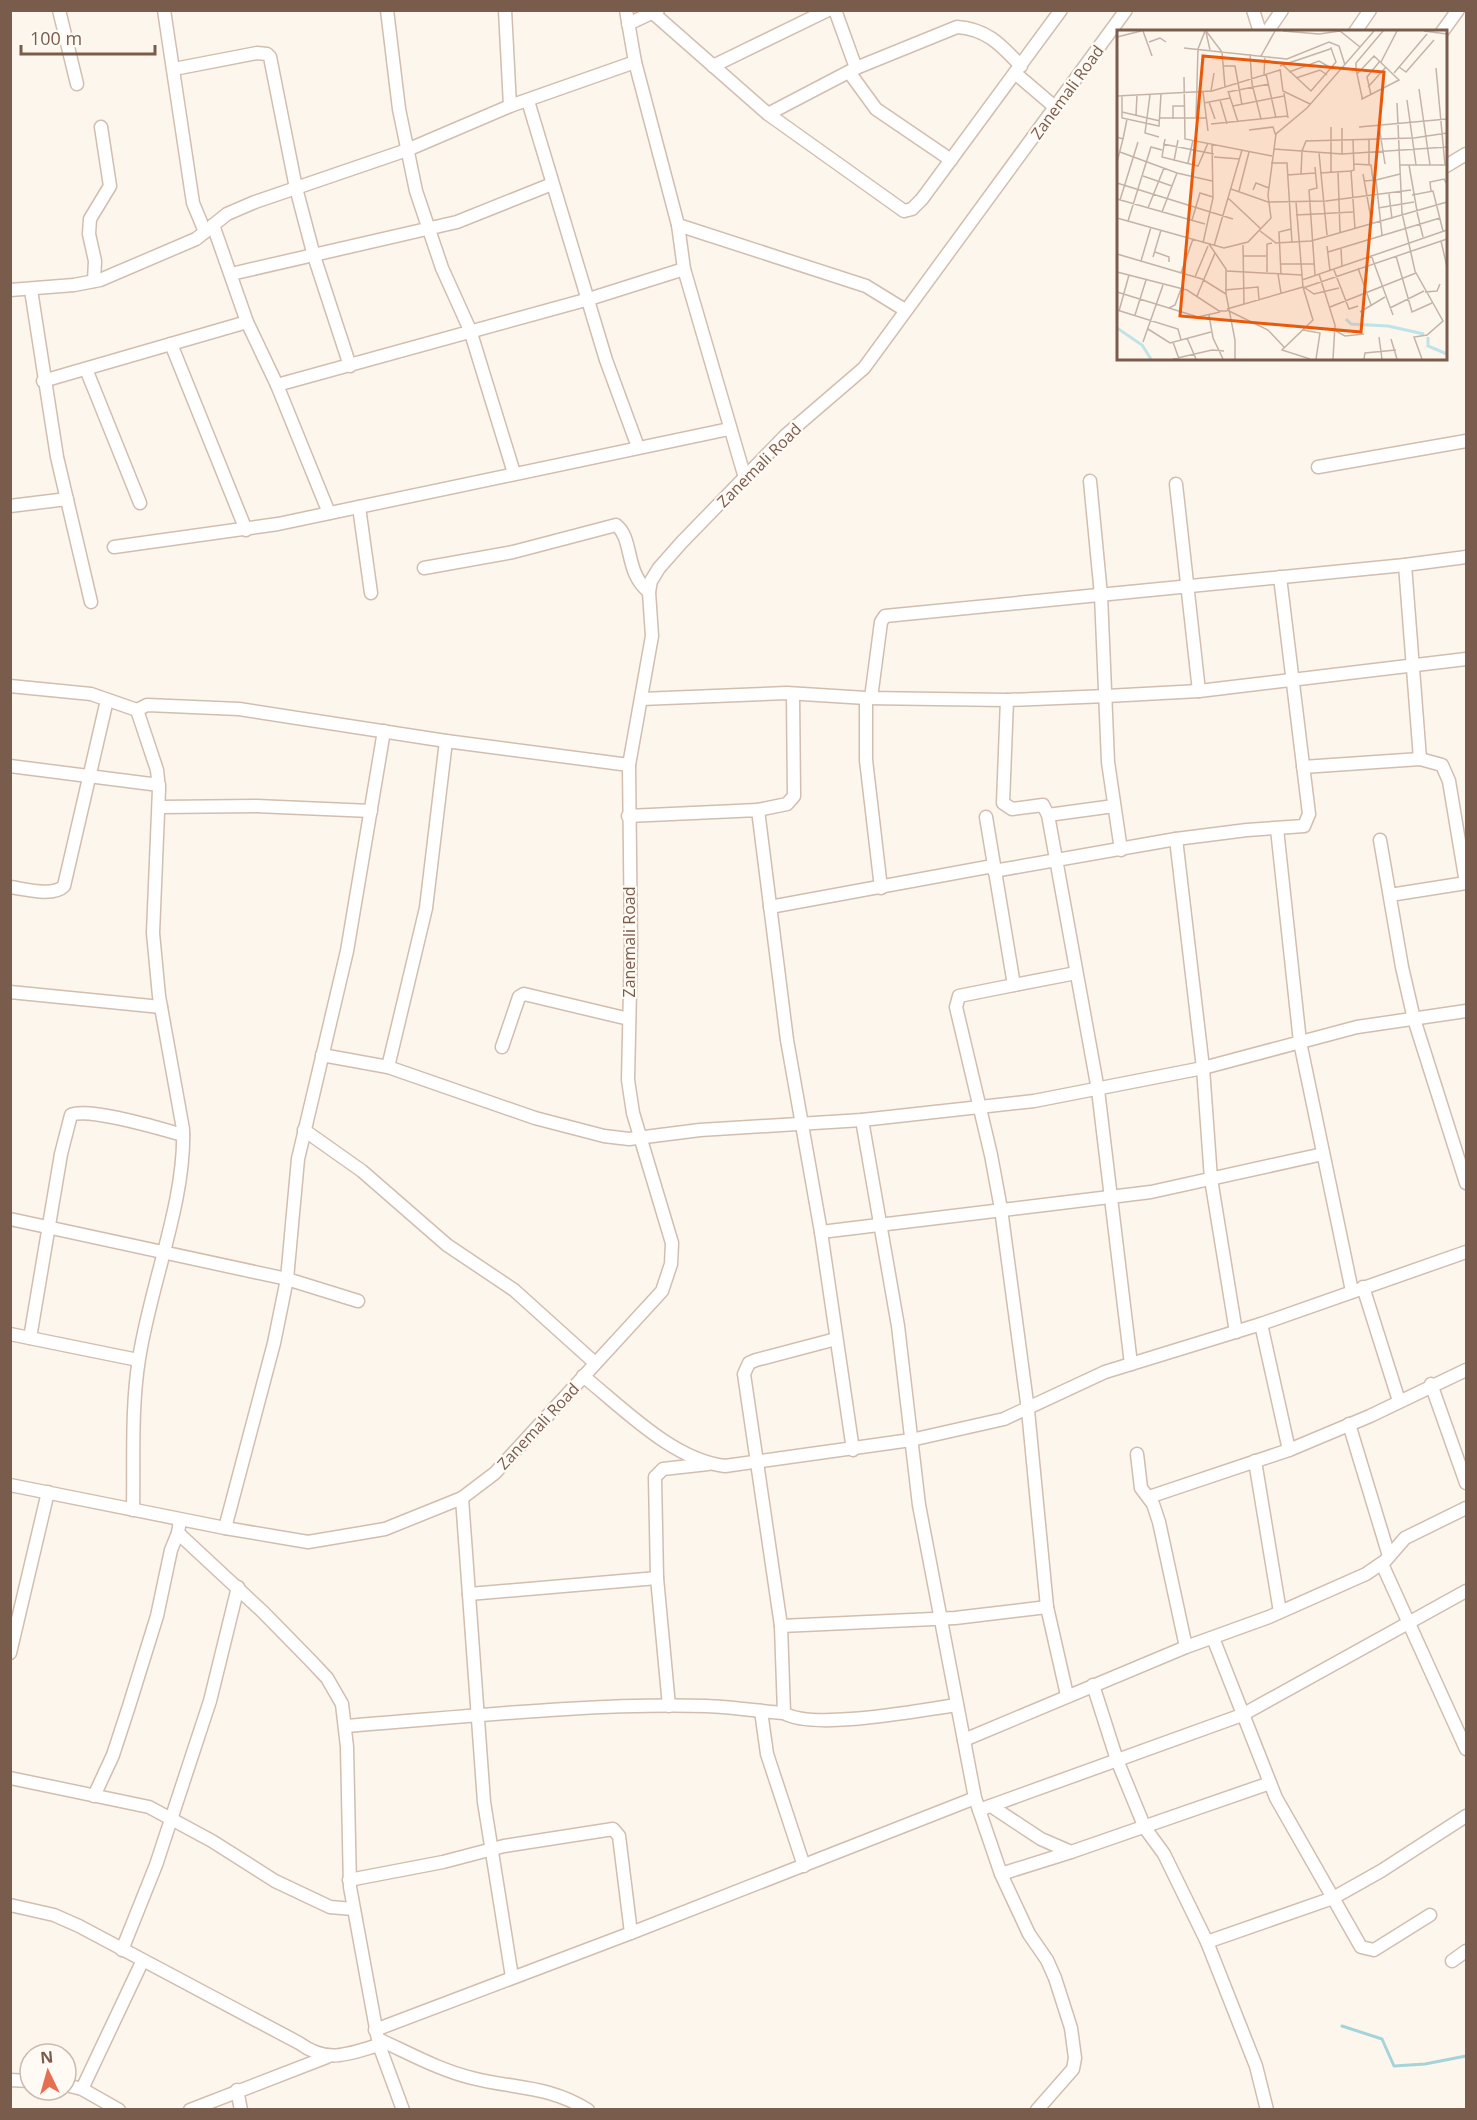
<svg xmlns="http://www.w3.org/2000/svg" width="1477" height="2120" viewBox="0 0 1477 2120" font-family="'Open Sans',sans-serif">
	<rect width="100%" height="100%" fill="#fdf6ec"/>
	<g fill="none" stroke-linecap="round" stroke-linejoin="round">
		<polyline stroke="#a5d3da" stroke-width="3" points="1342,2026 1382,2039 1394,2066 1425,2064 1466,2056"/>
		<defs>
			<g id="minor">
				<polyline points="59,10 77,84"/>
				<polyline points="164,10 193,203 205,232"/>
				<polyline points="387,10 399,109 416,191 442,268 470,330 514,473"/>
				<polyline points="505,10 510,106"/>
				<polyline points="626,10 635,62 678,225 866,286 905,310"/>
				<polyline points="835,10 856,68"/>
				<polyline points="1253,10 1260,32"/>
				<polyline points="653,13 768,114 904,211 912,209 922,199 1061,10"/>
				<polyline points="628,24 658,10"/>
				<polyline points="1267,32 1282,10"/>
				<polyline points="1355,32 1370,10"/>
				<polyline points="1442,32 1458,10"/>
				<polyline points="713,66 828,10"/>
				<polyline points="174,69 257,53 267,54 270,57 296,188 314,256 350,366"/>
				<polyline points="849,72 876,109 951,160"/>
				<polyline points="1015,73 1056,108"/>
				<polyline points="528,101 606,360 638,447"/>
				<path d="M 768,114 L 856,68 L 957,27 C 987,29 1001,45 1021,66"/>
				<polyline points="1446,166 1466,154"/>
				<polyline points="213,225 247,322 277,385 329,513"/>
				<polyline points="678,225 684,269 745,478"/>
				<polyline points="231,274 457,222 552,184"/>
				<polyline points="94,281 95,261 89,234 90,219 110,186 101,127"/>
				<polyline points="10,290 74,285 100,280 196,239 227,214 255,202 407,150 510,106 635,62"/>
				<polyline points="31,290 57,457 91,602"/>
				<polyline points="171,344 246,530"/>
				<polyline points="86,369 140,503"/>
				<polyline points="43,381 247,322"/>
				<polyline points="277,385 589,299 684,269"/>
				<polyline points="1318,467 1466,441"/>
				<polyline points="1090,481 1101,595 1108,762 1121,850"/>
				<polyline points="1176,484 1199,691"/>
				<polyline points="10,506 67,499"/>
				<polyline points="359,507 371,593"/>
				<polyline points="114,547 278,524 729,429"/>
				<polyline points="1405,565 1420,759"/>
				<path d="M 424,568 L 513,552 L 616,525 C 634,539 624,572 649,592"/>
				<polyline points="10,686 91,694 137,710 147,705 239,709 446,741 629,765"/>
				<polyline points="866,698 866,760 881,888"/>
				<polyline points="871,698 881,622 885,616 1405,565 1466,557"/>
				<polyline points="641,699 787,693 866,698 1007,700 1107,696 1199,691 1466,659"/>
				<polyline points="1007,700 1003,803 1012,809 1043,805 1048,815 1098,1090 1131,1364"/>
				<polyline points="10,766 159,785"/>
				<polyline points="1303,767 1420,759 1442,765 1449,781 1466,883"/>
				<polyline points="161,807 256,806 371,811"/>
				<polyline points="758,810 787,804 794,796 793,694"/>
				<polyline points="1048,815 1114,806"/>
				<polyline points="628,816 758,810 787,1040 821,1232 853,1450"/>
				<polyline points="986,817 1014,985 959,996 956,1007 991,1155 1001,1209 1028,1410 1047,1607 1067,1695"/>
				<polyline points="1277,829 1300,1042 1352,1291"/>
				<polyline points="1176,839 1203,1068 1211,1179 1236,1332"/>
				<polyline points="1380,840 1402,967 1414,1019 1466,1183"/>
				<polyline points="994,871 1176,839 1247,830 1304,826 1309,814 1280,577"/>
				<path d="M 10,887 C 25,889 53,897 64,886 L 107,700"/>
				<polyline points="1390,895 1466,883"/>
				<polyline points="770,907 993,866"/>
				<polyline points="1014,985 1076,973"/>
				<polyline points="10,992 161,1007"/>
				<polyline points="502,1047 519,997 524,994 629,1019"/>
				<polyline points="322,1055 388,1067 535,1118 604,1136 629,1139 700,1130 862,1120 1034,1101 1203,1068 1357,1027 1466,1011"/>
				<polyline points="388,1067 426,908 446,741"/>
				<polyline points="862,1120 898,1326 919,1505 975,1798 1001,1874 1029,1934 1047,1960 1055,1978 1071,2028 1075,2058 1073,2069 1037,2110"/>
				<polyline points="304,1130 362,1171 447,1245 514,1290 595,1363"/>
				<polyline points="10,1219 287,1279 358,1301"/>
				<polyline points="821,1232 1151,1192 1323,1154"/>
				<polyline points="1363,1287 1399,1401"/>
				<polyline points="1261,1324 1289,1450"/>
				<polyline points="10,1334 138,1360"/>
				<path d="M 30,1338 L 61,1154 L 71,1115 C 90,1107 161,1129 183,1135"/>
				<path d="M 583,1376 C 624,1409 673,1460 725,1466 L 911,1440 L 1004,1419 L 1105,1372 L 1261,1324 L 1466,1252"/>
				<polyline points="1431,1384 1466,1483"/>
				<polyline points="1349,1424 1389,1556"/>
				<polyline points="1137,1454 1141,1488 1153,1504 1159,1522 1186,1647"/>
				<polyline points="1255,1461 1280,1612"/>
				<polyline points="10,1485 225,1528 308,1542 385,1529 462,1498 495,1473 662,1291 671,1264 672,1243 633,1113 628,1080 631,945 629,765 652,636 649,592 651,581 659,568 682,542 786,435 864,368 1126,10"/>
				<polyline points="1149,1497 1289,1450 1370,1416 1466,1370"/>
				<polyline points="462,1498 484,1802 512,1977"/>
				<path d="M 133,1510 C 134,1461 131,1408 139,1359 C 150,1286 186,1200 183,1129 L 159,996 L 153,933 L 159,789 L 157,770 L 137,710"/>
				<polyline points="180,1520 178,1533 263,1612 311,1661 327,1678 342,1704 347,1747 350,1887 379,2045 403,2110"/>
				<polyline points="225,1528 274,1343 287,1279 298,1159 347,951 384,731"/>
				<polyline points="1382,1564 1466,1749"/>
				<polyline points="469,1594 657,1578"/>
				<polyline points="781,1626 955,1618 1047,1607"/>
				<polyline points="1213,1638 1276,1798 1361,1947 1374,1950 1430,1915"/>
				<polyline points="10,1653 48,1492"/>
				<polyline points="1093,1685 1117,1760 1145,1828 1164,1854 1207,1942 1256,2066 1267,2110"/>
				<polyline points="669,1706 657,1578 655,1477 663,1469 708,1464"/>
				<polyline points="761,1711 767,1754 804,1866"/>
				<polyline points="784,1713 781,1626 744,1374 749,1363 756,1360 836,1339"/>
				<path d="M 346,1726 C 465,1717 587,1703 706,1706 C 732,1707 758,1711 784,1713 C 813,1731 920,1710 957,1705"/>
				<polyline points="964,1740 1186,1647 1269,1617 1366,1574 1385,1561 1405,1538 1466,1508"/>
				<polyline points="10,1778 149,1807 212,1841 275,1881 330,1907 353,1909"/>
				<polyline points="94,1796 113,1755 129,1706 157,1616 171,1550 178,1533"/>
				<polyline points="991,1806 1041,1839 1071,1852 1270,1783"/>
				<polyline points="979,1810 1242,1715 1466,1591"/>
				<polyline points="1001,1874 1071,1852"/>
				<polyline points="349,1880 443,1862 504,1846 613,1829 619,1836 631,1933"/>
				<path d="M 10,1905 L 54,1915 L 79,1926 L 299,2043 C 328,2064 347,2054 379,2045"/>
				<polyline points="1207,1942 1333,1898 1381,1871 1466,1816"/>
				<polyline points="122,1950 156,1865 210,1701 238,1587"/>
				<polyline points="1452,1961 1466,1951"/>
				<polyline points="375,2030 631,1933 975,1798"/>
				<path d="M 378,2039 C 409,2053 439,2070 472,2078 C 515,2089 548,2085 588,2110"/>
				<polyline points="10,2080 30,2081"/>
				<polyline points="66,2085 82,2089 119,2110"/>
				<polyline points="82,2089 142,1962"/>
				<polyline points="237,2090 241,2110"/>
				<polyline points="190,2110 327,2057"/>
			</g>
		</defs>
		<use href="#minor" stroke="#d1beb0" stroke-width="15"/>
		<use href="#minor" stroke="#fff" stroke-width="12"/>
	</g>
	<g text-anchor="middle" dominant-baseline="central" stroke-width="4.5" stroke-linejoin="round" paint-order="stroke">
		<g font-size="16" fill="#7a5c4d" stroke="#fffaf3">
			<text transform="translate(1067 92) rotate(-54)">Zanemali Road</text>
			<text transform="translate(759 465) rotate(-45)">Zanemali Road</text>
			<text transform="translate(629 942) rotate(-90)">Zanemali Road</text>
			<text transform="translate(538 1426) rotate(-47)">Zanemali Road</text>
		</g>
	</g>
	<g transform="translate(1117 30)">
		<rect width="330" height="330" fill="#fdf6ec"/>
		<path fill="none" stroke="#bfe3e8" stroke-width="3" d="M 229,289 L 234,294 L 271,296 L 307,304M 0,298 L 25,315 L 34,329M 311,307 L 311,316 L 330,324"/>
		<path fill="none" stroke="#c5b3a7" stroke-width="1.5" d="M 26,1 L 35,26M 89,1 L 105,22 L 108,57M 166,1 L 202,4 L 223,1 L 243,17M 307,1 L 330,4M 89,2 L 93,20M 0,7 L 24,1M 32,12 L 43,8 L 49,12M 67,18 L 170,29 L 212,12 L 222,16 L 228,35M 133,24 L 135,54 L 144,89M 144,26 L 158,1M 264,32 L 280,1M 106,36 L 118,36 L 125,75M 163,36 L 213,19 L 214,18 L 219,32 L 194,61 L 166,35M 282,37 L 289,42 L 317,10M 319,38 L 328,135M 163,39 L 166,61 L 193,74M 172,42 L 202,31 L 216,39M 277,43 L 310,4M 147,44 L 148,26M 149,44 L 159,88M 240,44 L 257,26 L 282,50 L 245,69 L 245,67 L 239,39 L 239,33 L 266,1M 67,47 L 68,109 L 155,126M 179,48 L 203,40 L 210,45M 251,57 L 269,37M 302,59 L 313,135M 94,61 L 97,43M 111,61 L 121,92M 86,62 L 91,101M 111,62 L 152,54M 167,63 L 171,88M 5,65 L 5,88 L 42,96 L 44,64M 33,65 L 28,103 L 42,107M 254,65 L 250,47 L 263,31M 0,66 L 95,61 L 163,40M 103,70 L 110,94M 290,70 L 299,135M 92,72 L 98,89M 87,73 L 113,68M 280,73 L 285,183 L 298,241 L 326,291 L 310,305 L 297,307 L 305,329M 116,76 L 167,66M 5,82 L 43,91M 19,85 L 20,65M 43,88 L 89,88M 79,88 L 81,19 L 88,1M 56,89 L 56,76 L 67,76M 94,94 L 171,86M 262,96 L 268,134M 242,97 L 330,89M 225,98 L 225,124M 132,100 L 156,97 L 159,106M 0,107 L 6,109 L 0,132M 6,109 L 10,89M 48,109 L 45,127 L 81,136 L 91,113M 236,110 L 237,140 L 234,141 L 238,199M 46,114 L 97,124M 157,119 L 225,124 L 330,117M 185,121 L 189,111 L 297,108 L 330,103M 3,122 L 60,143 L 95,151M 202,123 L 210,205M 97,127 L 123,129M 57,131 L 61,110M 71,133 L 76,110M 154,133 L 170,133 L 175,213M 237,134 L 254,135 L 256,150M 252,134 L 252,110M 282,135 L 330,135M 292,135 L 300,181M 198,137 L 200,158 L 192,160 L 198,245M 221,141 L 223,202M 214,142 L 214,97M 203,143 L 234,141M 184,144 L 185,121M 246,144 L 255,194M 170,145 L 198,143M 26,146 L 55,156M 259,150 L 283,144M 247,151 L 259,150 L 265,205M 0,153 L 116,189M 114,159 L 151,172 L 209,171 L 294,160M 136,160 L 139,153 L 152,158M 122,161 L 132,122M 314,161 L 313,152 L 327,149 L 330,154M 272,164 L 275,189M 295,165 L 316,161 L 326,201M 111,168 L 144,199M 0,169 L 88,194M 3,170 L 21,112M 179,172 L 186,257 L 196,290 L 165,320 L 193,329M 31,178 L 47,138M 261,178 L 297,172M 45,182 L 60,143M 300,182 L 306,207M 179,185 L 236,182M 0,188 L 107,218 L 131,212 L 154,188 L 151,165 L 159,104 L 190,78 L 257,1M 75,190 L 83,163 L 96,167M 11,191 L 34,117 L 45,120M 143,201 L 159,213 L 194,211 L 330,172M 324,211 L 330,237M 86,213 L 96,168 L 95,114M 92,214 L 109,239 L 109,264 L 118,310 L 118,329M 126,215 L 127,274M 97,216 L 125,120M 210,216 L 213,241M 224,219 L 225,237M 38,222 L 52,227 L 52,232M 211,222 L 323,188M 0,224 L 85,249 L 109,264M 254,225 L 276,285M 126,226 L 149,226M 279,226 L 295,282 L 315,273M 36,227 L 44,200M 24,231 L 34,197M 164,234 L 197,234M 241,238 L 254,275M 217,240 L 232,279 L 241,276M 110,241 L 185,245M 0,242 L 70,260 L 102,281 L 110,281M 150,242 L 150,214 L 155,213M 64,243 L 76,209M 161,244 L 164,263M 164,244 L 162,202 L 174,199M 202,244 L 218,295 L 216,329M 78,247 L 91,216M 185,250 L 330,200M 186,258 L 330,209M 188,258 L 197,264 L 222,258M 108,260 L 141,257 L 142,270M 0,262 L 81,287 L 103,282M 308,262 L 320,261 L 323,254M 80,266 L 98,223M 213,277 L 299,243M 52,278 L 58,275 L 64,259M 273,278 L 307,261M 110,279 L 186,257M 0,280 L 61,299 L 64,310M 110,280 L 151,300 L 167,317M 2,281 L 12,245M 243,282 L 268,267M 18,285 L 29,250M 92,285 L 96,308 L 106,329M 31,299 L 53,313 L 94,302M 186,300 L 203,303 L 199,329M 219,301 L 228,306 L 247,304M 262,307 L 265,329M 70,308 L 79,329M 274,309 L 280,329M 26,312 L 46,255M 56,312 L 62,329M 56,329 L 95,320 L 107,321M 247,329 L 248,323 L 279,320"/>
		<path fill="#e8590c" fill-opacity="0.15" stroke="#e8590c" stroke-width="3" d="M 86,26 L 267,42 L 244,302 L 63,286 Z"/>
		<rect width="330" height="330" fill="none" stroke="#7a5c4d" stroke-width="3"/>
	</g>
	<rect width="1477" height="2120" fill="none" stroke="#7a5c4d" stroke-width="24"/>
	<g transform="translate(48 2072) rotate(355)"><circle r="28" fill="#fffaf3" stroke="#cabbb1" stroke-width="1.5"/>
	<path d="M0-4.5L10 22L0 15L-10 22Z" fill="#e76f51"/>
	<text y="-9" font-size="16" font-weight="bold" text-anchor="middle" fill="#7a5c4d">N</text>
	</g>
	<path d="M21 45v9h134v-9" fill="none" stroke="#7a5c4d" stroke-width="3"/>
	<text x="30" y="45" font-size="18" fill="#7a5c4d" stroke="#fffaf3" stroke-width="4.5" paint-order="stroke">100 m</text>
</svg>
